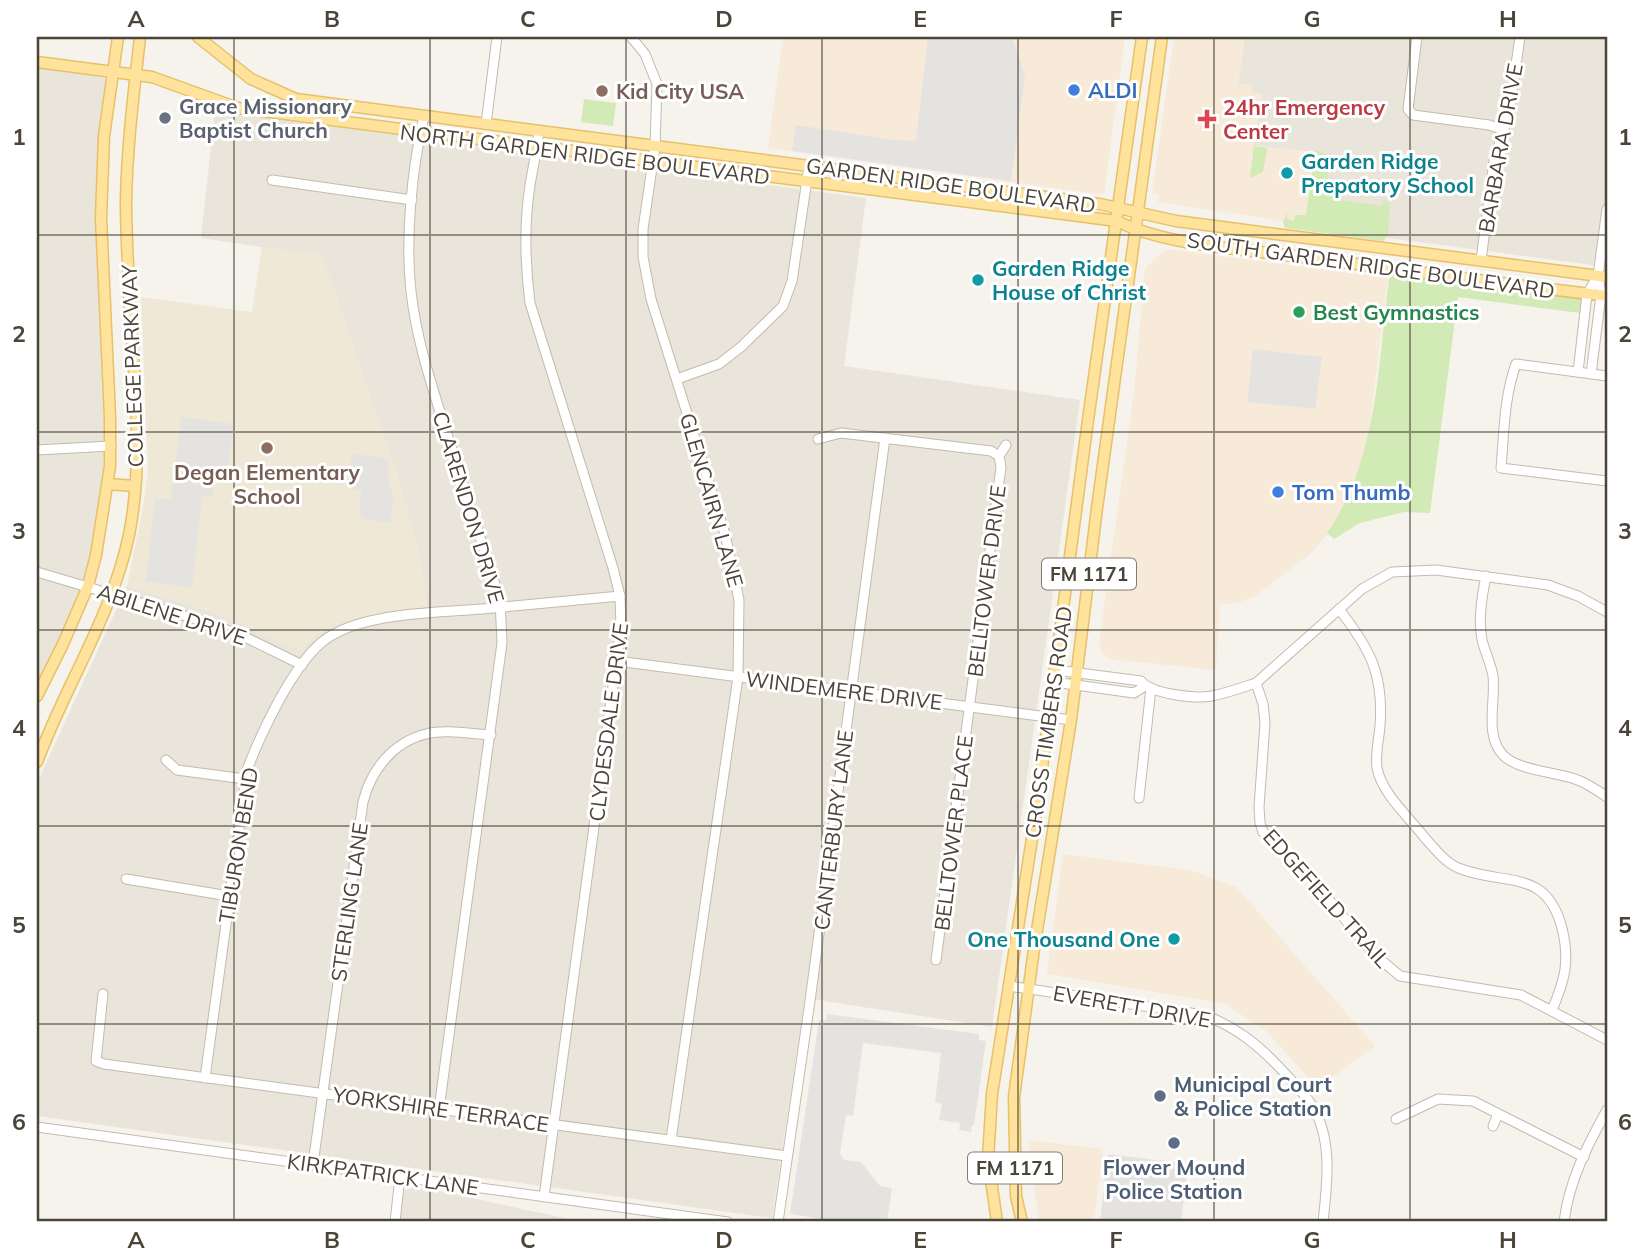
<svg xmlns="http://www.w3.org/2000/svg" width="1644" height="1259" viewBox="0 0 1644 1259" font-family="Mulish,sans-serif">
	<rect width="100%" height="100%" fill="#f6f3ec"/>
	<g fill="#eae5da">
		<polygon points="1245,37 1607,37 1607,267 1305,227 1253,145 1262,94 1251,93 1238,84"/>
		<polygon points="37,67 97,75 104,76 106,82 99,136 96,190 105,430 101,512 89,563 78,598 37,687"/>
		<polygon points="215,110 866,198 844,366 1080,400 992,1027 805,998 772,1218 37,1116 37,783 127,586 213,612 316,635 338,623 409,611 339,306 322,256 201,238"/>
		<polygon points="415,1186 574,1220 574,1222 399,1222 402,1194 405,1190"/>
	</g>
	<g fill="#f7ead8">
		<polygon points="783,37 1125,37 1104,195 768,148"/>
		<polygon points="1174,37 1245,37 1238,83 1252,86 1252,93 1262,94 1253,145 1315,152 1305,227 1264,218 1158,202 1159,194 1152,193"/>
		<polygon points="1166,249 1388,278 1369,433 1361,464 1339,522 1309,555 1254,597 1236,603 1220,604 1216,670 1109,659 1103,654 1099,643 1134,392 1145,268"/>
		<polygon points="1063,854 1190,870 1236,887 1375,1046 1318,1088 1265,1030 1225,1004 1047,974"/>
		<polygon points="1028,1140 1103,1149 1094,1222 1039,1222"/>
	</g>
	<polygon fill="#efe8d6" points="262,247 322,255 399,479 421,559 428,609 338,623 316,635 301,651 213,612 127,586 143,508 148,470 141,297 252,312"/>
	<g fill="#d2eab5">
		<polygon points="584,99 616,103 613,126 581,122"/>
		<polygon points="1254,146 1267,148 1263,172 1250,178"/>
		<polygon points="1315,150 1326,154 1329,160 1328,178 1341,193 1340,200 1382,206 1384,199 1390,204 1388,235 1383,241 1285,228 1283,223 1287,212 1287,219 1294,221 1295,215 1306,215"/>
		<path d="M 1396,273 L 1580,298 L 1583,305 L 1580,313 L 1458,297 L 1430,513 L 1404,512 L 1360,523 L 1334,539 L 1327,533 C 1378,459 1378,365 1389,279 Z"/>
	</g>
	<g fill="#e5e3e0">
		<polygon points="928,37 1012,37 1025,76 1011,181 792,151 796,125 894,140 916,141"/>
		<polygon points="1253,349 1322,357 1315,409 1247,402"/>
		<polygon points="181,417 234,424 227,472 216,472 212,496 202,496 192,588 146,581 155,499 171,499"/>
		<polygon points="352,454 389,458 388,481 394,498 390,523 362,519 359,510 362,491 347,487"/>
		<polygon points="827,1014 979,1034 979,1040 986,1041 974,1125 972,1126 971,1132 959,1130 960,1123 939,1120 942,1104 935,1102 941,1053 863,1043 853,1116 846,1115 840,1154 844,1160 861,1162 880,1186 892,1188 887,1221 842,1222 790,1214 819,1020 826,1020"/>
		<polygon points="1108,1154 1188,1164 1181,1222 1100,1222"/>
	</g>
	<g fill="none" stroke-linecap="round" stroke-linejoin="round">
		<defs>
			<g id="minor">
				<polyline points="631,37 645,54 657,84 655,147 643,229 643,257 651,299 725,534 739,600 738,677 671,1140"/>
				<polyline points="1417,37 1408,109 1413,115 1489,125 1504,130"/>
				<path d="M 424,116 C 412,169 405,237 411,291 C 416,339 432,386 446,431 C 464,487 482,544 500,600 L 502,643 L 439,1109"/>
				<polyline points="486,124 497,37"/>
				<path d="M 539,131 C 537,149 533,167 530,185 C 524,224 525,264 530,303 L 613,568 L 620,596 L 621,627 L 544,1197"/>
				<polyline points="272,180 412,200"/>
				<polyline points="1481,260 1494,161 1509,113 1520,37"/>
				<polyline points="1578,372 1587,294 1598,276"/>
				<polyline points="1591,374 1601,295 1598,276 1607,209"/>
				<path d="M 1607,376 L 1516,364 C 1504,397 1504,433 1501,468 L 1607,481"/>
				<polyline points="677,379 719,364 741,347 783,306 792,281 809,166"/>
				<polyline points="818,439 841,433 991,451 999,456"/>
				<polyline points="37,450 111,446"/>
				<polyline points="999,456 1006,445"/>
				<polyline points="37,572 202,621 243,636 302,665"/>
				<path d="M 1486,576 C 1482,596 1478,619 1482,640 C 1485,652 1491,664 1493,676 C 1496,701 1484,735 1503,755 C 1517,770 1555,772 1575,779 C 1587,783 1597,790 1607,797"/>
				<path d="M 1339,609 C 1370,649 1384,674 1380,726 C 1379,739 1375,755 1377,768 C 1382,794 1409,817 1425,838 C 1435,849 1446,864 1461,869 C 1506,886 1546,868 1562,928 C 1570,961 1565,980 1552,1010"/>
				<polyline points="617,661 1071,720"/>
				<path d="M 1056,670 L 1141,681 C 1151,694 1196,699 1212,696 C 1227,693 1241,688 1256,683 L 1362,589 L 1392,572 L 1436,570 L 1548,585 L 1578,596 L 1607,612"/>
				<polyline points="1054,682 1134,693 1145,686"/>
				<polyline points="1256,683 1263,704 1265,723 1259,807 1260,823 1263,832 1305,871 1374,954 1400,976 1521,995 1607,1040"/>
				<polyline points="166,760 177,770 245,779"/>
				<polyline points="1139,798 1151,688"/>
				<polyline points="126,879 229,896"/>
				<polyline points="936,960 1001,467 999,456"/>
				<path d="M 1009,986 L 1204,1015 C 1234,1026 1256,1043 1278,1066 C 1290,1079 1303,1091 1313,1107 C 1333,1141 1327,1185 1323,1222"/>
				<polyline points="103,994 96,1061 104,1064 787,1156"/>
				<path d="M 205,1078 L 247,770 C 261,733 292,667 322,642 C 359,612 436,613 482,609 C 528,605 574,600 620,596"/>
				<polyline points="1396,1119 1438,1099 1473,1101 1584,1157"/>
				<polyline points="1493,1126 1498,1114"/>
				<polyline points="37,1127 728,1222"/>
				<path d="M 313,1164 L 363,802 C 371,770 393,742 426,734 C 446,729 470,734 491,735"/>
				<polyline points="395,1222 400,1177"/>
				<polyline points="778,1222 810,1001 885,438"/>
				<path d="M 1564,1222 C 1569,1181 1587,1146 1607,1110"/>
			</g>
			<g id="major">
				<polyline points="198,37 251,79 296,99 1100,204 1176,221 1607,277"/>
				<path d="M 37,62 L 152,77 L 238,108 L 1117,221 C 1164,245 1241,249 1294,256 C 1399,269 1503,284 1607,296"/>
				<polyline points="108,484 135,486"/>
				<polyline points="37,696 63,644 88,586 96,555 110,466 110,417 101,218 104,136 118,37"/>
				<path d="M 37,762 C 65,686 112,616 129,535 C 145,455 133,372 129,291 C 128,261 126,231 126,201 C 127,146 134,91 140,37"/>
				<polyline points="997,1222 988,1159 992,1094 1036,813 1088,420 1142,37"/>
				<polyline points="1022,1222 1016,1196 1014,1097 1034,949 1071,720 1097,508 1162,37"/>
			</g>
		</defs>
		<use href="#minor" stroke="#c2bbae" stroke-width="11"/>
		<use href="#major" stroke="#e6c16a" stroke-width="13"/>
		<use href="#minor" stroke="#fff" stroke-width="9"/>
		<use href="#major" stroke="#ffe39c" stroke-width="10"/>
	</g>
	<path fill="none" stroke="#4b4439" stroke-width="2" stroke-opacity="0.55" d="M 234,37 L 234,1222M 430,37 L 430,1222M 626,37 L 626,1222M 822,37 L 822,1222M 1018,37 L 1018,1222M 1214,37 L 1214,1222M 1410,37 L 1410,1222M 37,235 L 1607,235M 37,432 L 1607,432M 37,630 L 1607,630M 37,826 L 1607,826M 37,1024 L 1607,1024"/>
	<g fill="#3f7fe0" stroke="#fff" stroke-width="2.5">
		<circle cx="1074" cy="90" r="7"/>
		<circle cx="1278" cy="492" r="7"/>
	</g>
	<g fill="#8d6e63" stroke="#fff" stroke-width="2.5">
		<circle cx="602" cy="91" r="7"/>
		<circle cx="267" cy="448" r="7"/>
	</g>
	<circle fill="#6b7280" stroke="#fff" stroke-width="2.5" cx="165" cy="118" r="7"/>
	<path fill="#e0444e" stroke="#fff" stroke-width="2.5" d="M1203.5 108.5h7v7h7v7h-7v7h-7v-7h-7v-7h7z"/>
	<g fill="#0f9aa8" stroke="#fff" stroke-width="2.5">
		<circle cx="1287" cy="173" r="7"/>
		<circle cx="978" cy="280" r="7"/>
		<circle cx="1174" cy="939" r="7"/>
	</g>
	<circle fill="#2e9e5b" stroke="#fff" stroke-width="2.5" cx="1299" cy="312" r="7"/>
	<g fill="#5c6f8a" stroke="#fff" stroke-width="2.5">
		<circle cx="1160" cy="1096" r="7"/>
		<circle cx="1174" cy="1143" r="7"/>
	</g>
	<g text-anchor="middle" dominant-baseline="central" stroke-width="6" stroke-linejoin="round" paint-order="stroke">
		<g fill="#fff" stroke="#817c74" stroke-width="2">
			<rect x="1042" y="558.5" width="94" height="31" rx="5"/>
			<rect x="968" y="1152.5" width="94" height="31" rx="5"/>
		</g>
		<g font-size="19" font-weight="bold" fill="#4b4439">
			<text x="1089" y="574">FM 1171</text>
			<text x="1015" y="1168">FM 1171</text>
		</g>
		<g font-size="21" font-weight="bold" fill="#366cbe" stroke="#fff" text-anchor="start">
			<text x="1088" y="90">ALDI</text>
			<text x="1292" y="492">Tom Thumb</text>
		</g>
		<g font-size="21" font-weight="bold" fill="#785e54" stroke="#fff" text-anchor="start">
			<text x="616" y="91">Kid City USA</text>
			<text x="267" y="472" text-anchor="middle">Degan Elementary<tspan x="267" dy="24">School</tspan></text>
		</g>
		<g font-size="21" font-weight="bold" fill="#5b616d" stroke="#fff" text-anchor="start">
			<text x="179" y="106">Grace Missionary<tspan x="179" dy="24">Baptist Church</tspan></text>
		</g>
		<g font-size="21" font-weight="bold" fill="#be3a42" stroke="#fff" text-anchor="start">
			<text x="1223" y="107">24hr Emergency<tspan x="1223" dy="24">Center</tspan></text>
		</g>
		<g font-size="21" fill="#4b4439" stroke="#fff">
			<text transform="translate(1500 148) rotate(-80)">BARBARA DRIVE</text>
			<text transform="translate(585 154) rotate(7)">NORTH GARDEN RIDGE BOULEVARD</text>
			<text transform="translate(951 185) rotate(8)">GARDEN RIDGE BOULEVARD</text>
			<text transform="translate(1371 265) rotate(8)">SOUTH GARDEN RIDGE BOULEVARD</text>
			<text transform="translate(132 366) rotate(-92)">COLLEGE PARKWAY</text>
			<text transform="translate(712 500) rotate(74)">GLENCAIRN LANE</text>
			<text transform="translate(469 507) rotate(73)">CLARENDON DRIVE</text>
			<text transform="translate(986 581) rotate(-83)">BELLTOWER DRIVE</text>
			<text transform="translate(172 614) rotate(18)">ABILENE DRIVE</text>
			<text transform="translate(844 690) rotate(7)">WINDEMERE DRIVE</text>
			<text transform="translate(608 722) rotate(-83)">CLYDESDALE DRIVE</text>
			<text transform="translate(1048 722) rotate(-82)">CROSS TIMBERS ROAD</text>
			<text transform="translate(833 830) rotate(-83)">CANTERBURY LANE</text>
			<text transform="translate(953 833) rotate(-83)">BELLTOWER PLACE</text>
			<text transform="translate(238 845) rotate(-81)">TIBURON BEND</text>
			<text transform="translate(1327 898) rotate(48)">EDGEFIELD TRAIL</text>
			<text transform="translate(349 902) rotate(-82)">STERLING LANE</text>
			<text transform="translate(1132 1006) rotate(10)">EVERETT DRIVE</text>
			<text transform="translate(441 1109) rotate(8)">YORKSHIRE TERRACE</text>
			<text transform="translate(383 1174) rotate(8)">KIRKPATRICK LANE</text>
		</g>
		<g font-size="21" font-weight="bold" fill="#0d838f" stroke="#fff" text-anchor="start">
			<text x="1301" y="161">Garden Ridge<tspan x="1301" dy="24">Prepatory School</tspan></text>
			<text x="992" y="268">Garden Ridge<tspan x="992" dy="24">House of Christ</tspan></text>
			<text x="1160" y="939" text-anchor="end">One Thousand One</text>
		</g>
		<g font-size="21" font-weight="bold" fill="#27864d" stroke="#fff" text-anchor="start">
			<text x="1313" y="312">Best Gymnastics</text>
		</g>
		<g font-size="21" font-weight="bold" fill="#4e5e75" stroke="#fff" text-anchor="start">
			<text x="1174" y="1084">Municipal Court<tspan x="1174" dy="24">&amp; Police Station</tspan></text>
			<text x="1174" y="1167" text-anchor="middle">Flower Mound<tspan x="1174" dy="24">Police Station</tspan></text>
		</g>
	</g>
	<rect width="1644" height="1259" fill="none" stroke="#ffffff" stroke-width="77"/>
	<rect x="38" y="38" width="1568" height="1182" fill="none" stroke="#4b4439" stroke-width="2.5"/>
	<g font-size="23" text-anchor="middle" font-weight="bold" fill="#4b4439">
		<text x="136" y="27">A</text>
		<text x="332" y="27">B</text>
		<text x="528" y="27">C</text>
		<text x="724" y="27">D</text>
		<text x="920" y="27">E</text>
		<text x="1116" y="27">F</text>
		<text x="1312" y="27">G</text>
		<text x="1508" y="27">H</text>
		<text x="19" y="145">1</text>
		<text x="1625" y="145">1</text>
		<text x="19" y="342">2</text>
		<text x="1625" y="342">2</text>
		<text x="19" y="539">3</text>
		<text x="1625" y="539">3</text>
		<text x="19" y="736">4</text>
		<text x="1625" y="736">4</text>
		<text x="19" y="933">5</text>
		<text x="1625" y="933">5</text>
		<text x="19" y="1130">6</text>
		<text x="1625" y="1130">6</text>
		<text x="136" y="1248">A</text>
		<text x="332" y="1248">B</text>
		<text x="528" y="1248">C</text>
		<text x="724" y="1248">D</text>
		<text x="920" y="1248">E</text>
		<text x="1116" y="1248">F</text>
		<text x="1312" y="1248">G</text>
		<text x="1508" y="1248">H</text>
	</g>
</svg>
